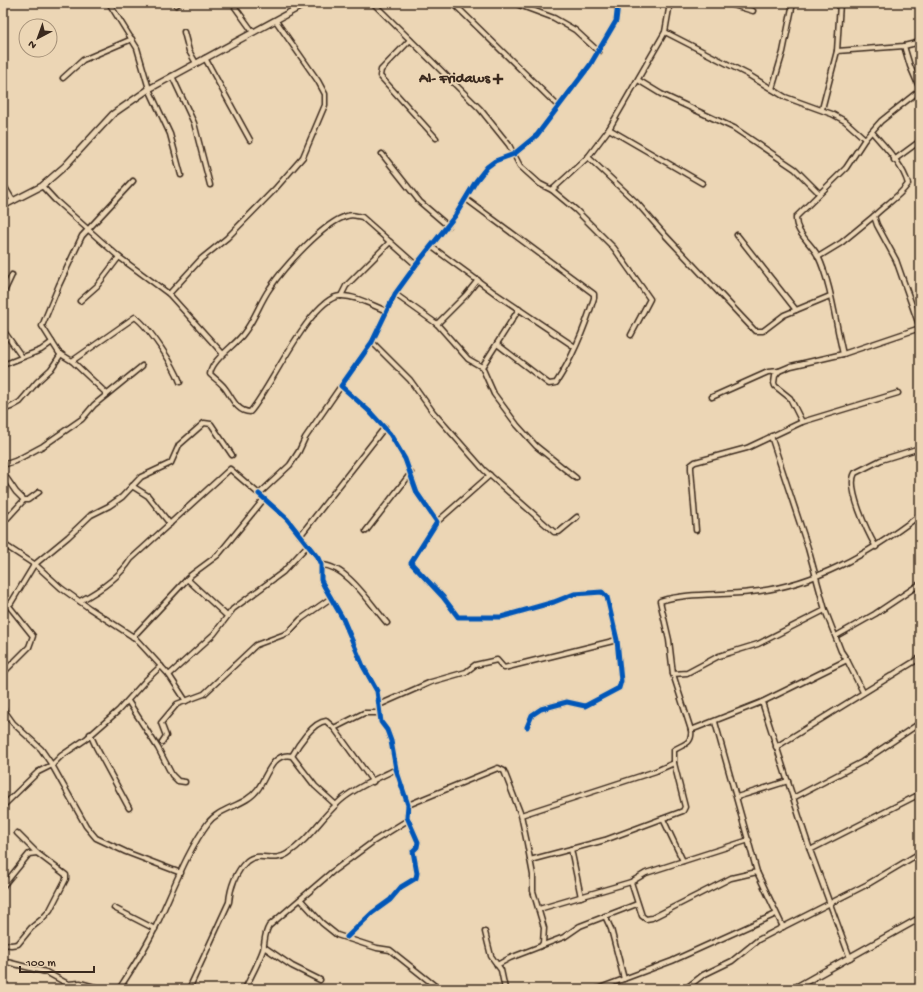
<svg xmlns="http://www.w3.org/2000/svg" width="923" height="992" viewBox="0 0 923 992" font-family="'Gochi Hand',sans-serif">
	<rect width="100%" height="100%" fill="#ecd6b5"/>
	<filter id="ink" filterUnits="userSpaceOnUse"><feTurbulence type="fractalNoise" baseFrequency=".025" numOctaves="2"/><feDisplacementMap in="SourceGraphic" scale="8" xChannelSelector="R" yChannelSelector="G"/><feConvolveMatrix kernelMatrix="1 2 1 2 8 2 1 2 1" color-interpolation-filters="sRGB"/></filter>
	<g filter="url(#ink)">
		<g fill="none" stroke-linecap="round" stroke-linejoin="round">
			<defs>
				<g id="minor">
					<polyline points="109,3 137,48 149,89 170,134 181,175"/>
					<polyline points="232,3 253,32"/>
					<polyline points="373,3 480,109 509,145 520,166 540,184 552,190 576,210 614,248 650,299 631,335"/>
					<polyline points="453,3 558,106"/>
					<polyline points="726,3 753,11"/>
					<polyline points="176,5 179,3"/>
					<polyline points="519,5 554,18 575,30 599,52"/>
					<polyline points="184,32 189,51 196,63"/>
					<polyline points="665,32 747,74 785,97 832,114 845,121 865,139"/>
					<polyline points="410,40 381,70 380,76 436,138"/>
					<polyline points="904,46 910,66 920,89"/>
					<polyline points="837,51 904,46 920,42"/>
					<polyline points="205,58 250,140"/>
					<polyline points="172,76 194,123 210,185"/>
					<polyline points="63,78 83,60 132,39"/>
					<polyline points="638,80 661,94 734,128 795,169 819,193"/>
					<polyline points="772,89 783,52 793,3"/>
					<polyline points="822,109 837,51 840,3"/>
					<polyline points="609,129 702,183"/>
					<polyline points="382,154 420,202 448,226"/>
					<polyline points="588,157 637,203 665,235 755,331 763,331 784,315 830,296"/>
					<polyline points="894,160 920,141"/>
					<path d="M 133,181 L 82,236 L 59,285 L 42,326 L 59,353 L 72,361 L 135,317 C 149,327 174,365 180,382"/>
					<polyline points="3,184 13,201"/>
					<polyline points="42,186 55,200 119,257 169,294 223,354"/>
					<polyline points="552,190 588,157 609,129 665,32 670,3"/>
					<path d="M 466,199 L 594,294 L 594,298 C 585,327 573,357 556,383 L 549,384 L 497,344"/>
					<polyline points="737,235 796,310"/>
					<polyline points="432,247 496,294 575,347"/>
					<polyline points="818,257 841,243 874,216"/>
					<polyline points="3,294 12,275"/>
					<polyline points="169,294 201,259 227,238 275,189 303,157 325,105 325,94 318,81 276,21"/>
					<polyline points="395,294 437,324 468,359 482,367 494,394 517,425 536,446 576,478"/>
					<polyline points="341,296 346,286 390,242"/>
					<polyline points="80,301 97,286 119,257"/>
					<path d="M 387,311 C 373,306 355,295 340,296 C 310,298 270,390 250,412 C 236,412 231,395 224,387 C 220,382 214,378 210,374 C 212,359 236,345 244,333 C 255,319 260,302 270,288 C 283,268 324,222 347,216 C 353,214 356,216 362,217 L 416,265"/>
					<polyline points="437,324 466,295 478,280"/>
					<polyline points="3,330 22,357"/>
					<polyline points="372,342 410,380 433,412 484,470 554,532 559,532 577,517"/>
					<path d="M 843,354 C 835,322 832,286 818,256 C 811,243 795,233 796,217 L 846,168 L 865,139 L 881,121 L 920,90"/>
					<polyline points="72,361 107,394"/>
					<polyline points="3,365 41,350 52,342"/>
					<polyline points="482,367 519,309"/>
					<polyline points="779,371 775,376 774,383 775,386 790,398 802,422"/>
					<path d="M 712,397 L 768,372 L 779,371 L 791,366 L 843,354 L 920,328 L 896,260 L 877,225 L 874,216 C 885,205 899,197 908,184 C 903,165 885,147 872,132"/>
					<polyline points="3,410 11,407 20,402 37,382 51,369 61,354"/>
					<polyline points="771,436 808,548 825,610 841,651 847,660 863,692"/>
					<polyline points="3,465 15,461 43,446 82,419 94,405 142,366"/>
					<polyline points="3,473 16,492 24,500 28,500 39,492"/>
					<polyline points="132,486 148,496 170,524"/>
					<polyline points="259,494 287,519 318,558 321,565 321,580 324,586 343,619 363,666 377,691 381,722 387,730 391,741 396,769 408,805 407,817 418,842 417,847 413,851 417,873 416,878 401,887 390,900 372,913 347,937"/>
					<polyline points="437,522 490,475"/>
					<polyline points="3,523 24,500"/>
					<polyline points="696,530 691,469 691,465 695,462 747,448 802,422 898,393"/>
					<polyline points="366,531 411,473"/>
					<polyline points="300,536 385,427"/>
					<polyline points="3,544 37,566 61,588 89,608 135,638 169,675 186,701"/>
					<path d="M 876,547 C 868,533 846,488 855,473 L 881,460 L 920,448"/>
					<path d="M 321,565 C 347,565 371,605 387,623"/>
					<polyline points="187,579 227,616"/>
					<path d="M 80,601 C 99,591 119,578 131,559 L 230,469 L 259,494 L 290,465 L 299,451 L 305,438 L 341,386"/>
					<polyline points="3,605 6,606 11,603 34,565 68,537 91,515 109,506 122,497 141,477 171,463 179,445 204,423 211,424 232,455"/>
					<polyline points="836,636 875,614 920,584"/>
					<polyline points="133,637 191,575 218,555 264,499"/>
					<polyline points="3,673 29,647 33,636 9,606"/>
					<polyline points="673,674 687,673 719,656 758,644 825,610"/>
					<polyline points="169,675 214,634 233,609 283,572 307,546"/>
					<polyline points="128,701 158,748 172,775 178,781 185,782"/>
					<polyline points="762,702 810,850 850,958"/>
					<polyline points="379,705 431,682 466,672 475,665 497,660 504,668 617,640"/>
					<polyline points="3,709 13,723 41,749 52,765 86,826 96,838 126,852 181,873"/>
					<polyline points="715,722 757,872 783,927 868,884 920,853"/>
					<polyline points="527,727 532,715 541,709 567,702 585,706 619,688 621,681 617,640 607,597 602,592 574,594 554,602 501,617 458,617 443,597 411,563 437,522 417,493 405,459 390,434 369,411 341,386 372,342 395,294 416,265 455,216 476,181 487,167 495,161 514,154 537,135 590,65 616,21 618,3"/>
					<polyline points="334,728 364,713 379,713"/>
					<path d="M 691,730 L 673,674 L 669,640 L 660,601 C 689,592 721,596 751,592 C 814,586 870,553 920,515"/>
					<polyline points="90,734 96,747 129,808"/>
					<polyline points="162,742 166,736 161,723 177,704 204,694 256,645 288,633 301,619 331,598"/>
					<polyline points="776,747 920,658"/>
					<path d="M 292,756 C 298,745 313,722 326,721 L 334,728 L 373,782"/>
					<polyline points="737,797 788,781"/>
					<polyline points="793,798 862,762 920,723"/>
					<polyline points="408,805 498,768 504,771 521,815 527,843 533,875 533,891 544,928 543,943 541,946 510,958 497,965"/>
					<polyline points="3,806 38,772 52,765 61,756 86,739 118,711 146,680 161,666"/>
					<path d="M 521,815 L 656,771 L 674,763 L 674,750 C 683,744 693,744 691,730 L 762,702 L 847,660"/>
					<polyline points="663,819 683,861"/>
					<polyline points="17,833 37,853"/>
					<polyline points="571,849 581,897"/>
					<polyline points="810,850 920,794"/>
					<polyline points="530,860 605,840 683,811 685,807 674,763"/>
					<polyline points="631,882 642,916 646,919 652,918 731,878 757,872"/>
					<polyline points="3,886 29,854 37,853 66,875 66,879 50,910 42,919 31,928 18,944 11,945 3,944"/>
					<polyline points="301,900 322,923 337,935 377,948 390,950 439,989"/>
					<polyline points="114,908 155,929"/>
					<polyline points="539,909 631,882 646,873 749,840"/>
					<polyline points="605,916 611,929 624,979"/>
					<polyline points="485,932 491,956 501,970 505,989"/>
					<polyline points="543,945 564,937 580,926 637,904"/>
					<polyline points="264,947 292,966 320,980"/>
					<polyline points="3,961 46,972 68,984 80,983 102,989"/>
					<polyline points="803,984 805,989"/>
					<path d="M 119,989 C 132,969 146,948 156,926 C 171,895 187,851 208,823 C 220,807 246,806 258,789 C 266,778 273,751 292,756 L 315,786 L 336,805"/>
					<path d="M 189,989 L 229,902 C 230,888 236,871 247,861 C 259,851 273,863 287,854 C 309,840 321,818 340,801 C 354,788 379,778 396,769"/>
					<path d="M 245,989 C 251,976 258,964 263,950 C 265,942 264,934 269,926 L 332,872 L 374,841 L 408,820"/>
					<polyline points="494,989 499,989"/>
					<polyline points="597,989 672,961 776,914"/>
					<polyline points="685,989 703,975 732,961 758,940 783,927"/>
					<polyline points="916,989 919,987"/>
				</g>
				<g id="tertiary">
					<polyline points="3,206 42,186 65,166 113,114 149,89 307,3"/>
					<polyline points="793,989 920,918"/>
				</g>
			</defs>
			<use href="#minor" stroke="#3b2a1e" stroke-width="7"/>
			<use href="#tertiary" stroke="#3b2a1e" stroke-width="8"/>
			<use href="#minor" stroke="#ecd6b5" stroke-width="4"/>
			<use href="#tertiary" stroke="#ecd6b5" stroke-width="5"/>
			<defs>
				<g id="cycleway">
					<polyline points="259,494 287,519 318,558 321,565 321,580 324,586 343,619 363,666 377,691 381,722 387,730 391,741 396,769 408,805 407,817 418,842 417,847 413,851 417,873 416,878 401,887 390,900 372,913 347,937"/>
					<polyline points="527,727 532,715 541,709 567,702 585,706 619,688 621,681 617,640 607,597 602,592 574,594 554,602 501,617 458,617 443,597 411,563 437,522 417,493 405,459 390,434 369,411 341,386 372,342 395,294 416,265 455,216 476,181 487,167 495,161 514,154 537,135 590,65 616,21 618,3"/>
				</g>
			</defs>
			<use href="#cycleway" stroke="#ecd6b5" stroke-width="8"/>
			<use href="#cycleway" stroke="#0057b8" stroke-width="5"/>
		</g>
	</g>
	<path fill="#3b2a1e" stroke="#ecd6b5" stroke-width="1.5" d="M496 73h4v4h4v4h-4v4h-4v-4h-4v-4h4z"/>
	<g text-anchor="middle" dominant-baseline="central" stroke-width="3.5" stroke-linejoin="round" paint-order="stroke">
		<g font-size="15" font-weight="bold" fill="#3b2a1e" stroke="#ecd6b5" text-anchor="end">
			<text x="490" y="79">Al- Fridaws</text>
		</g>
	</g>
	<rect width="923" height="992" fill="none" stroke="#ecd6b5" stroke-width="16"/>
	<rect x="8" y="8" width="907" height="976" fill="none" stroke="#3b2a1e" stroke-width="1.5" filter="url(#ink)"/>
	<g transform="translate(38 38) rotate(221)"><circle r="19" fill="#ecd6b5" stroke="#a59179"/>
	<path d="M0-3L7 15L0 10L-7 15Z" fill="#3b2a1e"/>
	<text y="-6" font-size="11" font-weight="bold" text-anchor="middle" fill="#3b2a1e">N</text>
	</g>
	<path d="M20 966v6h74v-6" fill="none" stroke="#3b2a1e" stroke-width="2"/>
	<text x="26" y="966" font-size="12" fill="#3b2a1e" stroke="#ecd6b5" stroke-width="3" paint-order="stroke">100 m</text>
</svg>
